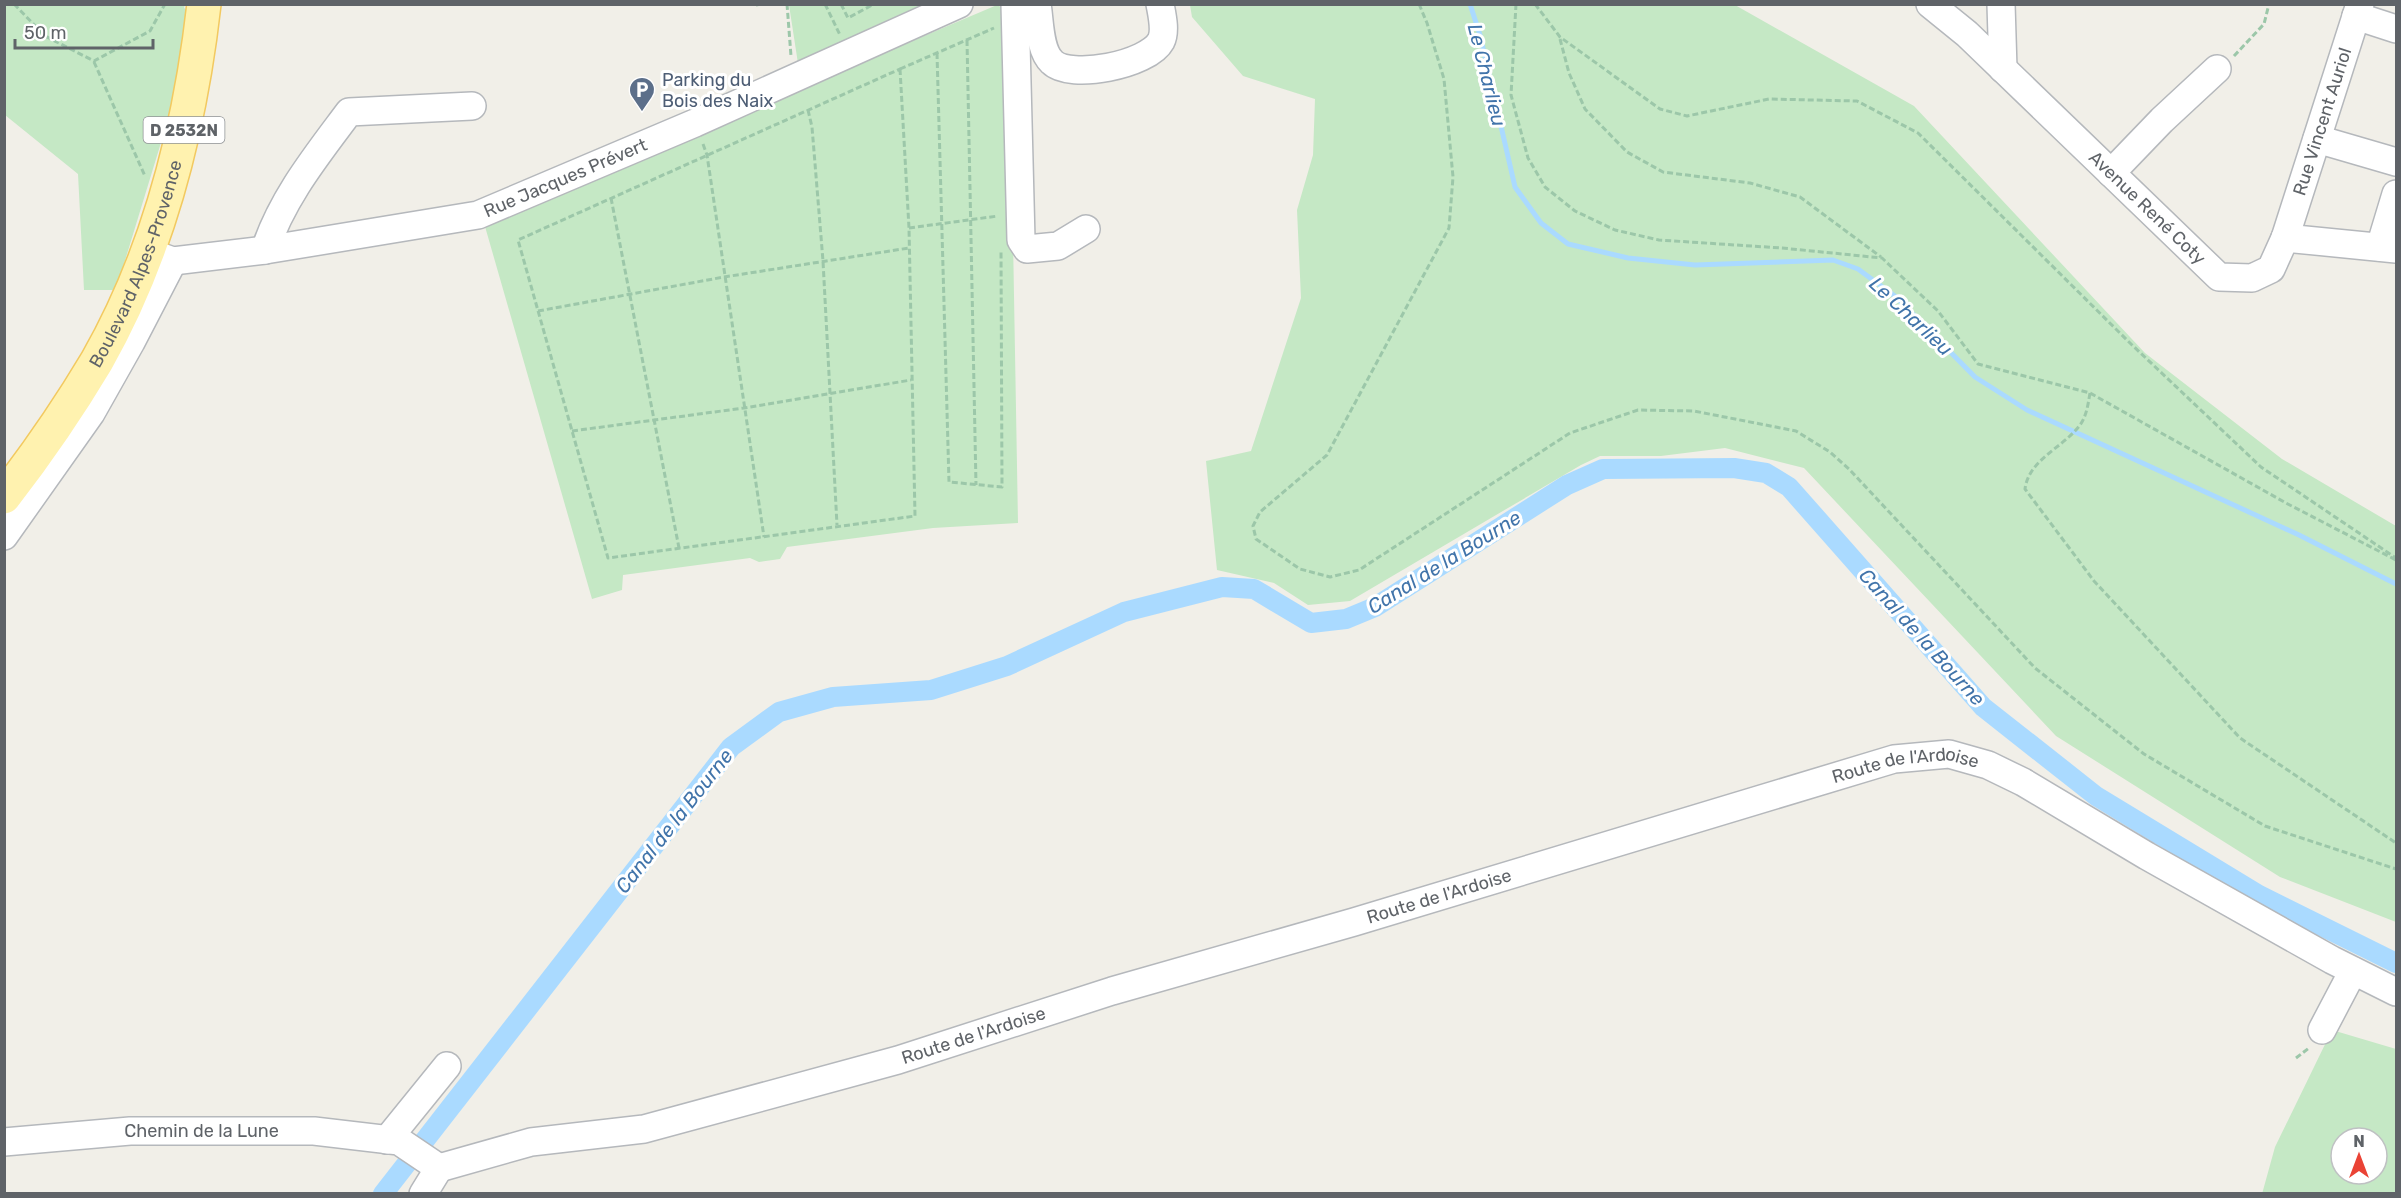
<svg xmlns="http://www.w3.org/2000/svg" width="2401" height="1198" viewBox="0 0 2401 1198" font-family="Rubik,sans-serif">
	<rect width="100%" height="100%" fill="#f1efe8"/>
	<g fill="#c5e8c5" fill-rule="evenodd">
		<polygon points="185,4 184,8 190,12 174,100 116,290 84,290 78,174 5,115 4,5"/>
		<polygon points="789,5 935,5 799,70"/>
		<polygon points="997,5 1009,11 1018,523 933,528 787,547 780,559 759,562 750,558 623,575 622,590 592,599 484,223"/>
		<polygon points="1190,5 1735,5 1914,106 2145,353 2282,459 2396,526 2396,922 2280,877 2056,736 1804,468 1725,448 1661,456 1600,456 1581,465 1350,601 1308,605 1274,583 1217,570 1206,461 1251,451 1301,298 1297,210 1313,155 1315,99 1243,76 1192,17"/>
		<path d="M 2332,1030 L 2396,1049 L 2396,1193 L 2262,1194 L 2275,1147 ZM 2341,1138 L 2377,1138 L 2377,1174 L 2341,1174 Z"/>
	</g>
	<g fill="none" stroke-linecap="round" stroke-linejoin="round">
		<polyline stroke="#aadaff" stroke-width="5" points="1470,4 1480,35 1515,187 1541,223 1568,244 1628,258 1695,265 1833,260 1858,269 1896,297 1975,377 2027,410 2299,535 2396,584"/>
		<polyline stroke="#aadaff" stroke-width="20" points="383,1194 731,747 779,712 833,697 931,690 1007,666 1124,612 1222,587 1254,589 1311,623 1346,619 1375,607 1567,485 1603,469 1734,468 1766,473 1789,487 1983,707 2096,796 2259,895 2396,963"/>
		<defs>
			<g id="minor">
				<polyline points="1015,4 1021,240 1027,249 1058,246 1086,229"/>
				<path d="M 1037,4 C 1040,21 1039,50 1052,62 C 1070,80 1148,65 1161,41 C 1166,31 1162,15 1160,4"/>
				<path id="s1" d="M 1930,4 L 1967,34 L 2219,277 L 2252,278 L 2271,269 L 2285,238 L 2360,4"/>
				<polyline points="2001,4 2003,69"/>
				<polyline points="2356,16 2396,29"/>
				<polyline points="2317,139 2396,162"/>
				<polyline points="2111,173 2162,120 2217,69"/>
				<polyline points="2285,238 2396,249"/>
				<polyline points="2380,247 2396,194"/>
				<path d="M 265,250 C 282,198 317,155 349,112 L 472,106"/>
				<path id="s2" d="M 148,252 L 173,261 L 265,250 L 478,215 L 695,123 L 959,4"/>
				<polyline points="4,536 91,413 131,342 173,261"/>
				<polyline points="2322,1030 2353,971"/>
				<polyline points="387,1140 447,1066"/>
				<path id="s3" d="M 4,1142 L 130,1131 L 314,1131 L 399,1141 L 439,1168"/>
				<path id="s4" d="M 439,1168 L 531,1142 L 644,1129 L 898,1060 L 1112,991 L 1354,922 L 1894,759 L 1949,754 L 1988,765 L 2023,782 L 2147,856 L 2332,960 L 2396,992"/>
				<polyline points="423,1194 439,1168"/>
			</g>
			<g id="major">
				<path id="s5" d="M 4,497 C 38,453 69,408 97,361 C 159,252 190,128 204,4"/>
			</g>
		</defs>
		<use href="#minor" stroke="#b5b8bc" stroke-width="30"/>
		<use href="#major" stroke="#f2c960" stroke-width="36"/>
		<g stroke="#9cc7a9" stroke-width="3" stroke-dasharray="6 3" stroke-linecap="butt">
			<polyline points="14,4 45,36 94,61 150,31 165,4"/>
			<polyline points="787,4 791,56"/>
			<polyline points="825,4 840,35"/>
			<polyline points="841,4 848,18 874,4"/>
			<polyline points="1419,4 1427,23 1444,79 1453,177 1449,228 1327,455 1260,512 1253,526 1256,539 1300,569 1330,577 1359,570 1570,433 1638,410 1694,411 1796,431 1830,452 1849,469 2035,668 2144,754 2265,826 2396,869"/>
			<polyline points="1516,4 1511,95 1528,158 1545,187 1575,211 1615,230 1659,240 1782,248 1882,258 1938,311 1978,364 2090,393 2286,503 2396,560"/>
			<polyline points="1535,4 1560,37 1660,109 1687,116 1769,99 1857,101 1918,133 2131,344 2261,467 2396,558"/>
			<polyline points="756,5 761,4"/>
			<polyline points="1560,39 1569,73 1585,109 1627,152 1663,172 1750,183 1800,197 1881,257"/>
			<polyline points="967,40 976,485"/>
			<polyline points="937,53 949,482 1002,487 1001,250"/>
			<polyline points="2234,56 2264,24 2269,4"/>
			<polyline points="94,62 145,176"/>
			<polygon points="900,69 909,228 915,516 608,558 518,240"/>
			<polyline points="900,69 994,28"/>
			<polyline points="808,110 812,127 823,261 837,525"/>
			<polyline points="703,144 707,155 764,537"/>
			<polyline points="611,198 679,548"/>
			<polyline points="909,228 998,216"/>
			<polyline points="538,311 724,277 909,248"/>
			<path d="M 2090,393 C 2088,404 2087,415 2080,425 C 2063,448 2029,459 2025,489 L 2094,581 L 2240,738 L 2396,843"/>
			<polyline points="572,431 744,408 911,380"/>
			<polyline points="2296,1058 2309,1048"/>
		</g>
		<use href="#minor" stroke="#fff" stroke-width="27"/>
		<use href="#major" stroke="#fff2af" stroke-width="33"/>
	</g>
	<defs>
		<symbol id="parking-pin" viewBox="-11 -11 22 30"><path d="M0 17L-7.5 6A9.5 9.5 0 1 1 7.5 6Z" fill="#5c6f8a" stroke="#fff"/><path d="M-3.5-5.5H1a3.5 3.5 0 0 1 0 7H-1V5.5H-3.5ZM-1-3.4V-.6H.8a1.4 1.4 0 0 0 0-2.8Z" fill="#fff"/></symbol>
	</defs>
	<g fill-rule="evenodd">
		<use href="#parking-pin" x="627" y="75" width="30" height="40"/>
	</g>
	<g text-anchor="middle" dominant-baseline="central" stroke-width="6" stroke-linejoin="round" paint-order="stroke">
		<rect fill="#fff" stroke="#8f9295" stroke-width="1.5" x="143.5" y="117" width="81" height="26" rx="4.5"/>
		<g font-size="16" font-weight="bold" fill="#5f6368">
			<text x="184" y="130">D 2532N</text>
		</g>
		<g font-size="18" fill="#4e5e75" stroke="#fff" text-anchor="start">
			<text x="662" y="80">Parking du<tspan x="662" dy="21">Bois des Naix</tspan></text>
		</g>
		<g font-size="18" fill="#5f6368" stroke="#fff">
			<text stroke="none"><textPath href="#s1" startOffset="608">Rue Vincent Auriol</textPath></text>
			<text stroke="none"><textPath href="#s2" startOffset="430">Rue Jacques Prévert</textPath></text>
			<text stroke="none"><textPath href="#s1" startOffset="298">Avenue René Coty</textPath></text>
			<text stroke="none"><textPath href="#s5" startOffset="270">Boulevard Alpes-Provence</textPath></text>
			<text stroke="none"><textPath href="#s4" startOffset="1524">Route de l'Ardoise</textPath></text>
			<text stroke="none"><textPath href="#s4" startOffset="1038">Route de l'Ardoise</textPath></text>
			<text stroke="none"><textPath href="#s4" startOffset="552">Route de l'Ardoise</textPath></text>
			<text stroke="none"><textPath href="#s3" startOffset="198">Chemin de la Lune</textPath></text>
		</g>
		<g font-size="20" font-style="italic" fill="#4174aa" stroke="#fff">
			<text transform="translate(1487 75) rotate(76)">Le Charlieu</text>
			<text transform="translate(1911 316) rotate(43)">Le Charlieu</text>
			<text transform="translate(1444 562) rotate(-32)">Canal de la Bourne</text>
			<text transform="translate(1922 637) rotate(48)">Canal de la Bourne</text>
			<text transform="translate(674 821) rotate(-52)">Canal de la Bourne</text>
		</g>
	</g>
	<rect width="2401" height="1198" fill="none" stroke="#5f6368" stroke-width="12"/>
	<g transform="translate(2359 1156)"><circle r="28" fill="#ffffff" stroke="#bfc1c3" stroke-width="1.5"/>
	<path d="M0-4.5L10 22L0 15L-10 22Z" fill="#ea4335"/>
	<text y="-9" font-size="16" font-weight="bold" text-anchor="middle" fill="#5f6368">N</text>
	</g>
	<path d="M15 39v9h138v-9" fill="none" stroke="#5f6368" stroke-width="3"/>
	<text x="24" y="39" font-size="18" fill="#5f6368" stroke="#ffffff" stroke-width="4.5" paint-order="stroke">50 m</text>
</svg>
